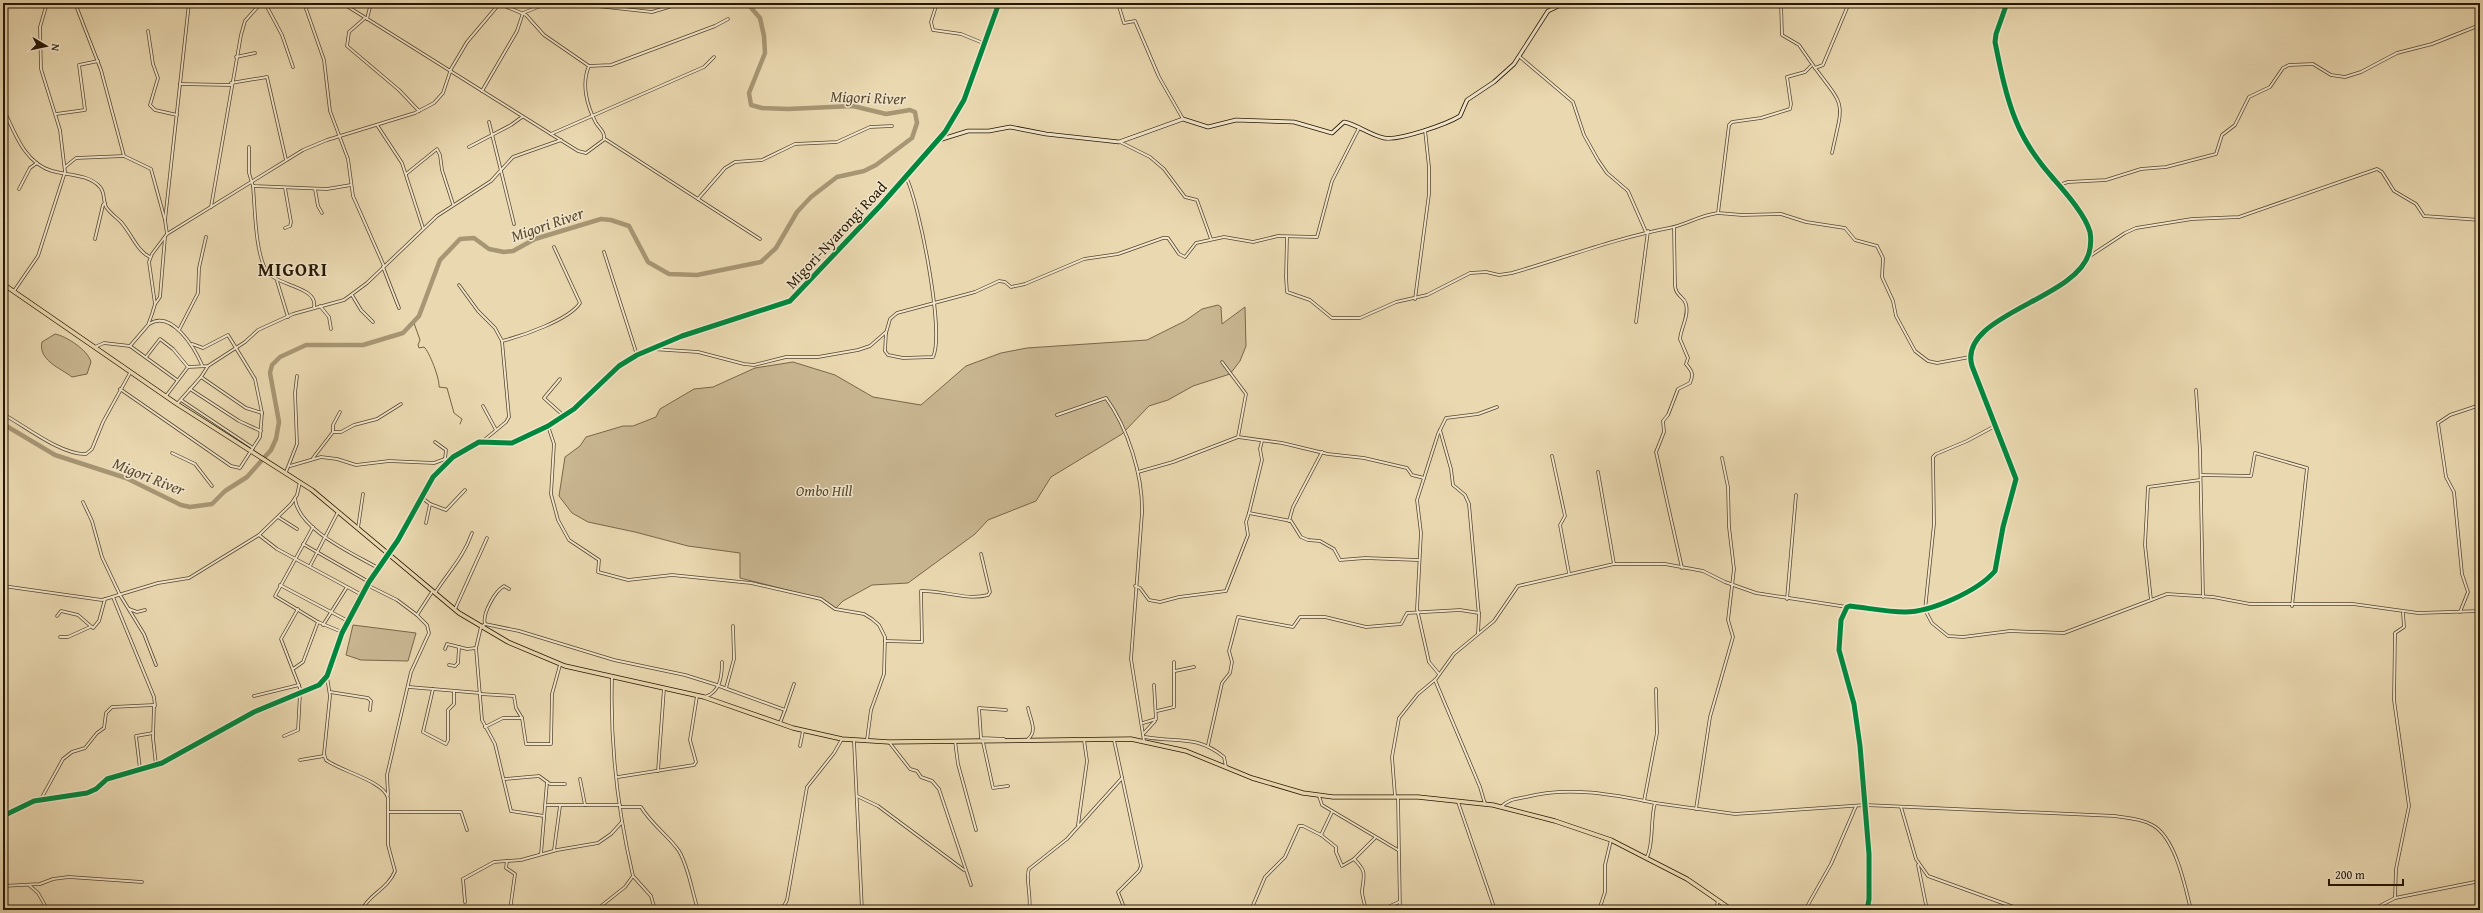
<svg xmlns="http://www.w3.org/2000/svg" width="2483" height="913" viewBox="0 0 2483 913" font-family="'Gentium Book Plus',serif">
	<rect width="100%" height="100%" fill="#ead8b0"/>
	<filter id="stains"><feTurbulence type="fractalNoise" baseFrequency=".005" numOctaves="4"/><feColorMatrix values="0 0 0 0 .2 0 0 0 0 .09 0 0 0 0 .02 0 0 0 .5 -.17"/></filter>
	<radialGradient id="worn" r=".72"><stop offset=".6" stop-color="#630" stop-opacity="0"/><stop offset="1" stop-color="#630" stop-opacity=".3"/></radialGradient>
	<g fill="#c9b792" stroke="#78664a">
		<polygon points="1218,305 1221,307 1222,324 1245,307 1246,346 1240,361 1230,374 1193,386 1168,400 1149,406 1122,434 1051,477 1036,501 988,520 975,534 908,583 872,585 843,601 835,609 826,602 803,594 740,578 740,553 688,546 635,532 588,522 572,513 559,496 565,457 580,446 586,437 623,426 633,426 656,417 660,409 694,389 713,387 755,368 793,362 835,375 873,397 921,405 966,366 1001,353 1027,348 1147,340 1185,321 1202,309"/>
		<path d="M 55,334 C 66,336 88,350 91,362 L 87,374 L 72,377 C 60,368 38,360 42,342 Z"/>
		<polygon points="353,625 416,633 408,661 361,660 346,655"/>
	</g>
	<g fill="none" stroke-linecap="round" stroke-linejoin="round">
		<path stroke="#736346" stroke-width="1" d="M 414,323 L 420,340 L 418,345 L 419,348 L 424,347 C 429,351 440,379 439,387 L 447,388 L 454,413 L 462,419 L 460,424"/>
		<polyline stroke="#a79674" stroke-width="4.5" points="3,424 55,455 126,478 181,505 190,507 212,504 225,491 247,477 271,450 276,439 279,422 270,373 272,365 280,357 306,345 363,345 403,333 419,316 440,260 460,239 474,238 489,249 504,252 513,251 535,239 601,219 611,220 629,226 648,262 669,274 697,275 761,262 776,248 797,212 811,197 837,177 864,171 876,165 912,138 917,123 915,112 910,110 886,114 853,106 788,109 762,108 751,105 749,93 765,53 764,36 760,18 747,3"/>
		<defs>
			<g id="street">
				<polyline points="75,3 101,70 124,156 151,169 165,220"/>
				<polyline points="265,3 282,35 293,67"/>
				<polyline points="304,3 324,60 330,111 348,159 353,196 384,266"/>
				<polyline points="342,3 578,151 586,153 605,139 760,239"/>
				<polyline points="937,3 931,22 933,30 961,34 983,43"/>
				<polyline points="1118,3 1124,23 1135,21 1159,77 1183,119"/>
				<polyline points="1781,3 1782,35 1799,45 1815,68 1823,65 1849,3"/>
				<path d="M 500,4 L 526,15 L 544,35 L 589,66 C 581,84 587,106 596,123 C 600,129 605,132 604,139"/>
				<polyline points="365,18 349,32 347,46 399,90 419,111"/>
				<polyline points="367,19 371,3"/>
				<polyline points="148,31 153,64 158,78 150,105 155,110 177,115"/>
				<polyline points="236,57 255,53"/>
				<polyline points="1520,57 1573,102 1584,135 1598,160 1607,173 1628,191 1646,232"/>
				<polyline points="589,66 611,65 715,26 728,19"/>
				<path d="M 1815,68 C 1847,110 1843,101 1832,153"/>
				<polyline points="231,83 267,77 286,160"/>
				<polyline points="180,84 231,85"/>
				<polyline points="482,91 517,31 523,13 543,5 597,6 652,12 672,6"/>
				<path d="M 3,108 C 14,131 24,163 52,171 C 66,175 89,174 100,187 C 105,192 103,201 106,207 C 110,213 116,217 121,222 C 131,233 137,251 150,257"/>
				<polyline points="56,114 85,110 79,65 98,61"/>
				<polyline points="489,122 514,224"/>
				<polyline points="377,125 402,163 423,228"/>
				<polyline points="551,134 704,67 714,57"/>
				<polyline points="1120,142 1150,157 1164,169 1185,197 1197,200 1211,239"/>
				<polyline points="249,147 249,173 253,186 327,189 351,185"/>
				<polyline points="469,147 511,125 522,117"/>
				<polyline points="65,167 76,158 124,156"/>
				<polyline points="406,174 437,149 440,155 442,170 453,204"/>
				<polyline points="2059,185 2068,182 2106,180 2141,169 2166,167 2216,154 2222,135 2235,125 2249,97 2270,87 2283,68 2289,65 2313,64 2331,75 2345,77 2361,72 2397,53 2432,44 2480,25"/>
				<path d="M 253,186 C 255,207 255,257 268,273 C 279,286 318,287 314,307"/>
				<polyline points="285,188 291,222 290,226 285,228"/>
				<polyline points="19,189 30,168 37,163"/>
				<polyline points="315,189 318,206 322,213"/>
				<polyline points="698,199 725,168 735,162 762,160 795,144 837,142 870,127 892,126"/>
				<polyline points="211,207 241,35 245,21 261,3"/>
				<polyline points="1718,213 1742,215 1781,214 1806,222 1845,228 1855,240 1877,246 1883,258 1882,277 1893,301 1896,316 1915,351 1928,361 1937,363 1970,357"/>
				<path d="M 1674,227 L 1675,286 C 1676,297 1684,296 1686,304 C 1689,317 1681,327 1680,339 L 1688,358 L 1686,364 C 1692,371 1694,374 1690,383 L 1678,389 L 1668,415 L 1663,421 L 1664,432 L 1656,452 L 1682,568"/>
				<polyline points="167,234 165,220 189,3"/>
				<path d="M 1287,237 L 1286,277 L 1287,292 L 1310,300 L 1332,318 L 1360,318 L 1396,302 L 1427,295 L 1470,273 L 1486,272 L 1499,275 L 1512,273 C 1564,258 1616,238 1669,228 C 1686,225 1700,215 1718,213 L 1729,125 L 1732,122 L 1761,118 L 1790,109 L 1791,104 L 1787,77 L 1805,72 L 1811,66"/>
				<polyline points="95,239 103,205 105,203"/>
				<polyline points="604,252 637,355"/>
				<polyline points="2087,258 2125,233 2136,228 2192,219 2239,217 2377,169 2382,172 2394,191 2416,204 2424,216 2480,220"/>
				<polyline points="383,267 399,308"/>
				<polyline points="277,281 288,317"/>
				<polyline points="459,285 478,311 495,328 502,341"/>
				<polyline points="14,291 38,256 65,172 60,130 41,69 40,27 47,3"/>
				<polyline points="352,295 361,310 373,322"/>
				<polyline points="1415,299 1429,194 1429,167 1425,130"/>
				<polyline points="155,304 160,297 165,237"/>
				<polyline points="320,306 329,317 331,329"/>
				<polyline points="1636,322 1648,231"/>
				<path d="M 149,324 C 172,309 195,349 202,365"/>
				<polyline points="179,330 198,293 199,268 206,237"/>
				<polyline points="886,333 890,319 897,313 975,292 999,281 1005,282 1011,287 1025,284 1084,259 1118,254 1163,238 1168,238 1179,254 1185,257 1196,243 1224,237 1253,242 1278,236 1317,237 1332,181 1359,128"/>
				<polyline points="130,346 177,380"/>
				<polyline points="95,347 104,343 130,346 148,325 152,314 155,304 149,262 152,254 167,234 303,150 327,140 415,113 434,103 443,93 451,69 467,42 500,3"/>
				<path d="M 652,349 L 698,352 L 744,364 L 754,365 L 786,357 L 818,357 L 858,350 L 870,346 L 886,332 L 885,351 L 888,355 L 903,358 L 933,357 C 945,333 919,202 906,177"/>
				<polyline points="146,357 160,339 173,349 188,367"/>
				<polyline points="208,366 201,377 246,408 262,413"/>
				<polyline points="560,379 544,398 564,416"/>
				<polyline points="120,389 231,466 240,468 260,437 262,413 255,379 228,335 203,348 192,344"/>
				<polyline points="190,389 239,421 261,431"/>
				<polyline points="2196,390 2200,450 2203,597"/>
				<polyline points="166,396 188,367 208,366 245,342 258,330 293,314 344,300 367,283 437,216 491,181 513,157 561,140"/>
				<polyline points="181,400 253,448"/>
				<polyline points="177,404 201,377"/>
				<polyline points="483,406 496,430"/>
				<path d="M 3,414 C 25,426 61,455 86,454 L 92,449 L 103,422 L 130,373"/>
				<path d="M 1057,415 L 1106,398 C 1128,428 1143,476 1142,513 L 1131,659 L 1144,741"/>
				<polyline points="548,426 554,444 551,494 558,520 569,540 599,560 598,572 628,580 672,575 751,583 821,599 835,609 864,614 872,619 879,625 885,637 884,674 871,710 867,740"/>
				<polyline points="1995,426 1967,441 1936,454 1933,457 1934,524 1925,610 1932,623 1948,636 1963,637 2010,631 2064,633 2167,594 2213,597 2250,604 2353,604 2418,613 2480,611"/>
				<polyline points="1440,430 1451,469 1453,485 1465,495 1469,504 1479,616 1478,633"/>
				<polyline points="333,432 333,425 340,412"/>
				<polyline points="1238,437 1282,443 1328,454 1364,458 1407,468 1412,475 1424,478"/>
				<path d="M 483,441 L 506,422 L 509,417 L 502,341 C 522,336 569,320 580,303 L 554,247"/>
				<polyline points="1262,441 1260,449 1262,460 1249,513 1291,521 1301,537 1308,540 1320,541 1334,549 1340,560 1365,558 1418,560"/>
				<polyline points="435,442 446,450 445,459"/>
				<polyline points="172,453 195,464 212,486"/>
				<polyline points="1552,456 1565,516 1560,525 1569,573"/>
				<polyline points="313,458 333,432 341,432 354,425 377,419 401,404"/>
				<polyline points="290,466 321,457 337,459 356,465 389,461 434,463 445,459 448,461"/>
				<polyline points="286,472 297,444 295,393 297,376"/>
				<polyline points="1138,472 1173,462 1238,437 1246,394 1222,362"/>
				<polyline points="1598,472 1614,564"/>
				<polyline points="2201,475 2251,476 2255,453 2307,468 2292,606"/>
				<polyline points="421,497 430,504 446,510 465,490"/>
				<path d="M 295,499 C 299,530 354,554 378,568"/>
				<polyline points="83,502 92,521 102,557 120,595 144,634 156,665"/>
				<polyline points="278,517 297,529"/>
				<polyline points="1289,521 1293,507 1322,452"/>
				<polyline points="426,523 430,504"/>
				<polyline points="313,527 275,596 318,622 342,632"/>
				<polyline points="358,528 363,494"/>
				<polyline points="259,535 277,549 362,595"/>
				<polyline points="303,544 369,582"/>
				<polyline points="310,566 338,512"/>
				<polyline points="280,585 348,621"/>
				<polyline points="367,585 397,600 417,615"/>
				<polyline points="3,586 102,600 158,583 189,578 259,535 291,504 297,495 300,482"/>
				<polyline points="1135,586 1140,588 1149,600 1160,602 1179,597 1226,591 1248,535 1246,522 1249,513"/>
				<path d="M 435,593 C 449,571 463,558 472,533"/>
				<polyline points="113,597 154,697 155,706"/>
				<polyline points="1787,599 1796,495"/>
				<polyline points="2151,600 2145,545 2148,487 2200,480"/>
				<polyline points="129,609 137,612 145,610"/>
				<polyline points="298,609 281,639 301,691"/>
				<polyline points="455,609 487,538"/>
				<polyline points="2460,612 2468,592 2462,574 2454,492 2446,477 2438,423 2450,415 2480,405"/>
				<polyline points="57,616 61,611 78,615 93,628 99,621 105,599"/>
				<path d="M 485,624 C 482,614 495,591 504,586 L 509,589"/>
				<polyline points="323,625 347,587"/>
				<polyline points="60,637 68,637 90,627"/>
				<path d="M 885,641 L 922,642 L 921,591 C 943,590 966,601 988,595 L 990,592 L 981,554"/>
				<polyline points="445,649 447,644 467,649 476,648"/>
				<polyline points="449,665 455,666 458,663 459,647"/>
				<polyline points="293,669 303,662 318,622"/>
				<polyline points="1175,671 1194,667"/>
				<polyline points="1439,674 1429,662 1417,609 1421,533 1417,500 1438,434 1446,418 1478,414 1497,407"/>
				<path d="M 327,677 L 330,696 L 324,754 L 326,760 C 340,771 384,781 388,798 L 388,845 L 395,871 C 388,889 368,895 362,910"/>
				<polyline points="1435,680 1480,787 1485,804"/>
				<polyline points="719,686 785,710 794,684"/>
				<polyline points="409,687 480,693"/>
				<polyline points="726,688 734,659 733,626"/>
				<polyline points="433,689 423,732 446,744 448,740 448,710 454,704 454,692"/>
				<polyline points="330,692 368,698 371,701 370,710"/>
				<polyline points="480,694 514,696 516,708 522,718 526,744 551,744 552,694 560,665"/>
				<polyline points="254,696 299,685"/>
				<path d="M 705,697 C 720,692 722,677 722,662"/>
				<path d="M 1028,708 C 1030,719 1038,731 1028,739"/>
				<polyline points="1157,711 1174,707 1174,662"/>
				<polyline points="780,723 785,710"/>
				<polyline points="1143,723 1156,719 1154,685"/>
				<polyline points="485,727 503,718 522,718"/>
				<polyline points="1144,733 1155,721"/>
				<polyline points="284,736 298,730 300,694"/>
				<path d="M 1145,737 C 1176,743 1196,734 1224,757 L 1226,767"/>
				<polyline points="1004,739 981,738 979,708 1006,710"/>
				<polyline points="1114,740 1141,866 1139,871 1118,892 1125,910"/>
				<polyline points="854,741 862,910"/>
				<polyline points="955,741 958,764 976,830"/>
				<polyline points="889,742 910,769 917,771 921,777 932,781 939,789 971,885"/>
				<polyline points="983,742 993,788 1008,786"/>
				<polyline points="1208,745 1222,683 1230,673 1232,662 1229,651 1238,617 1293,627 1300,617 1325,617 1366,627 1401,624 1407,613 1460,610 1479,613"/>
				<polyline points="800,746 803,731"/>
				<polyline points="300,760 324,756"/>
				<polyline points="140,769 136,736 153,733"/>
				<polyline points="658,771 664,688"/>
				<polyline points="618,777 694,765 696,762 690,740 697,696"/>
				<polyline points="505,779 539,776 550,784 565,784"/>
				<polyline points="580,779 585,805"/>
				<polyline points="388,795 387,775 411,672 429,633 427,625 417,615 432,592"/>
				<polyline points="857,796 878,806 964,870"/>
				<polyline points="1319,796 1322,805 1398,850"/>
				<polyline points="1395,796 1392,757 1399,718 1418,694 1436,679 1454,654 1494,621 1518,586 1614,564 1665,564 1703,571 1725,582 1756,593 1847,607"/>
				<polyline points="1398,797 1400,910"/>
				<polyline points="41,799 63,759 72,752 85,748 97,733 104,728 106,713 112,707 154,705 153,738 156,765"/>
				<polyline points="1644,801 1657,733 1656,689"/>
				<polyline points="1458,802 1495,910"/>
				<polyline points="547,805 620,805"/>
				<path d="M 620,807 L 641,807 C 652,825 668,835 679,851 C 689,868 692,892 698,910"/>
				<path d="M 1501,807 C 1509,799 1515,799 1526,797 C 1568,786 1612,794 1655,803"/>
				<polyline points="1901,807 1916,859 1928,876 2022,910"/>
				<polyline points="1696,809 1710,717 1733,637 1728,620 1734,569 1729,527 1728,487 1722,458"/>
				<polyline points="389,812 461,812 467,830"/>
				<polyline points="544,816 511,811 495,744 482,720 476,648 481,627 485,624 519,631 614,660 685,675 717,685"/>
				<polyline points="1078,825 1087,761 1084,740"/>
				<path d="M 1321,835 L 1336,847 L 1336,852 L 1342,866 L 1354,859 C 1367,872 1364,874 1362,891 C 1362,897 1365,904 1366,910"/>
				<polyline points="554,850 560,806"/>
				<polyline points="541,854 547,782"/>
				<path d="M 1647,857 C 1654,844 1650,820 1655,803 L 1735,814 L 1865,805 L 2115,816 C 2128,818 2143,819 2154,826 C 2176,840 2185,886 2191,910"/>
				<polyline points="1354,859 1375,838"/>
				<polyline points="507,861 506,868 515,874 510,910"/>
				<polyline points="1918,865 1927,910"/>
				<polyline points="633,876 651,896 655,910"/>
				<polyline points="29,885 38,893 46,907 44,910"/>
				<polyline points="3,886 40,884 53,879 69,877 142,882"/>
				<polyline points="2395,898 2396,869 2409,806 2394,700 2395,633 2404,627 2403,613"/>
				<polyline points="465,902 463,879 494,862 521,860 557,850 598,843 611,834 622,822"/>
				<path d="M 596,910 L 625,887 L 633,876 C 618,812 610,744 612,678"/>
				<polyline points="772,910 784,906 787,900 807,787 834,753 842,739"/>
				<path d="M 1029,910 C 1032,898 1025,878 1029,869 L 1067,839 L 1122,778"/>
				<polyline points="1251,910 1265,877 1285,857 1299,826 1303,826 1321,835 1332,812"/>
				<polyline points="1381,910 1399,902"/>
				<polyline points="1599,910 1605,892 1605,865 1611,840"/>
				<polyline points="1716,910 1718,900"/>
				<polyline points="1805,910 1831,864 1856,806"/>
				<polyline points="2372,910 2395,898 2480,881"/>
			</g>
			<g id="secondary">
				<path d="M 939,140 L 968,131 L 989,131 L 1010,127 L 1046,134 L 1119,142 L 1183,119 L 1208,127 L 1236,120 L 1294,122 L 1332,133 L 1344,122 C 1358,125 1370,135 1384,138 C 1399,141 1447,124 1460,116 L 1467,100 L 1494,82 L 1514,64 L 1548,11 L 1565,3"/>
				<polyline points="3,816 34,801 87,793 96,789 107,779 162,763 254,712 319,685 327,676 342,633 369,582 398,540 433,477 453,457 479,442 512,443 548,426 574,409 619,366 637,355 682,336 790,301 880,206 945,132 964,100 999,3"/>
				<path d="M 1867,910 L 1869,899 L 1869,854 L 1860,746 L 1854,704 L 1839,650 L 1841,620 L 1847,607 L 1850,606 C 1868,608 1887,612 1905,612 C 1931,612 1978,591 1995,571 L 2003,527 L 2016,479 L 1972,366 C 1957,315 2076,300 2089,253 C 2091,246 2091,238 2090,232 C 2085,214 2064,191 2052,177 C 2038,161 2024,141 2016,121 C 2006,97 2000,67 1995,42 L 1996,34 L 2007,3"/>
			</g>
			<polyline id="highway" points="3,284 177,404 312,490 459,613 508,642 565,666 704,697 793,728 842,739 889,742 1131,739 1186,751 1252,778 1303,793 1333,797 1418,797 1493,805 1555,821 1611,840 1687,879 1732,910"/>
		</defs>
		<use href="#street" stroke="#57462d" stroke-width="3.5"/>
		<use href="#secondary" stroke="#261601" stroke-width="4.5"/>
		<use href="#highway" stroke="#261601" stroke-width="5"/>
		<use href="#street" stroke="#f1e6cc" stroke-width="2"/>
		<use href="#secondary" stroke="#f1e6cc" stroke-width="3"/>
		<use href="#highway" stroke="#ead8b0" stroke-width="3.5"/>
		<defs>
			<g id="cycleway">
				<polyline points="3,816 34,801 87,793 96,789 107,779 162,763 254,712 319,685 327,676 342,633 369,582 398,540 433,477 453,457 479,442 512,443 548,426 574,409 619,366 637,355 682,336 790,301 880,206 945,132 964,100 999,3"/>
				<path d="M 1867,910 L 1869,899 L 1869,854 L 1860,746 L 1854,704 L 1839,650 L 1841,620 L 1847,607 L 1850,606 C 1868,608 1887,612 1905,612 C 1931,612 1978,591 1995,571 L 2003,527 L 2016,479 L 1972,366 C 1957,315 2076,300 2089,253 C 2091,246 2091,238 2090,232 C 2085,214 2064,191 2052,177 C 2038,161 2024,141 2016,121 C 2006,97 2000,67 1995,42 L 1996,34 L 2007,3"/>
			</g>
		</defs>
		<use href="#cycleway" stroke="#f1e6cc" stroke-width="8"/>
		<use href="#cycleway" stroke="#00873e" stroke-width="5"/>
	</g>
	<g text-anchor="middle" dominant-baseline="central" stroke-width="3" stroke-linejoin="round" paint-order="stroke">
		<g font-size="15" fill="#261601" stroke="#f1e6cc">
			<text transform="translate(836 235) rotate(-47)">Migori-Nyarongi Road</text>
		</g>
		<g font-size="15" font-style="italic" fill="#57462c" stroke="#f1e6cc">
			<text x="824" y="490">Ombo Hill</text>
		</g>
		<g font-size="16" font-style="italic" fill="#5a492f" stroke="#f1e6cc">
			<text transform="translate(868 97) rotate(2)">Migori River</text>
			<text transform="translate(547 224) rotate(-19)">Migori River</text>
			<text transform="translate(149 476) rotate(22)">Migori River</text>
		</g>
		<g font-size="19" font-weight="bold" letter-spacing="1" fill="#261601" stroke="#f1e6cc">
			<text x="293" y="269">MIGORI</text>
		</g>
	</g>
	<rect width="2483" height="913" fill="none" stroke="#ead8b0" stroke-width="16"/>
	<rect x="4" y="4" width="2475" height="905" fill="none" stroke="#261601" stroke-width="2"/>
	<rect x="8" y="8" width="2467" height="897" fill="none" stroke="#261601"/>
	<g transform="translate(46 46) rotate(99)" stroke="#f1e6cc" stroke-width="3" paint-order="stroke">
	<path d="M0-3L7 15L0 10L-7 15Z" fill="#261601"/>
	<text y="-6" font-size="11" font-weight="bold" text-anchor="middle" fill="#261601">N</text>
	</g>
	<path d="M2329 879v6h74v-6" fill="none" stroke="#261601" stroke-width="2"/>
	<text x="2335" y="879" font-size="12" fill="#261601" stroke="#f1e6cc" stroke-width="3" paint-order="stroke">200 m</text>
	<rect width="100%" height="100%" filter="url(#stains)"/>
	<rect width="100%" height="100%" fill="url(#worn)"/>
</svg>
